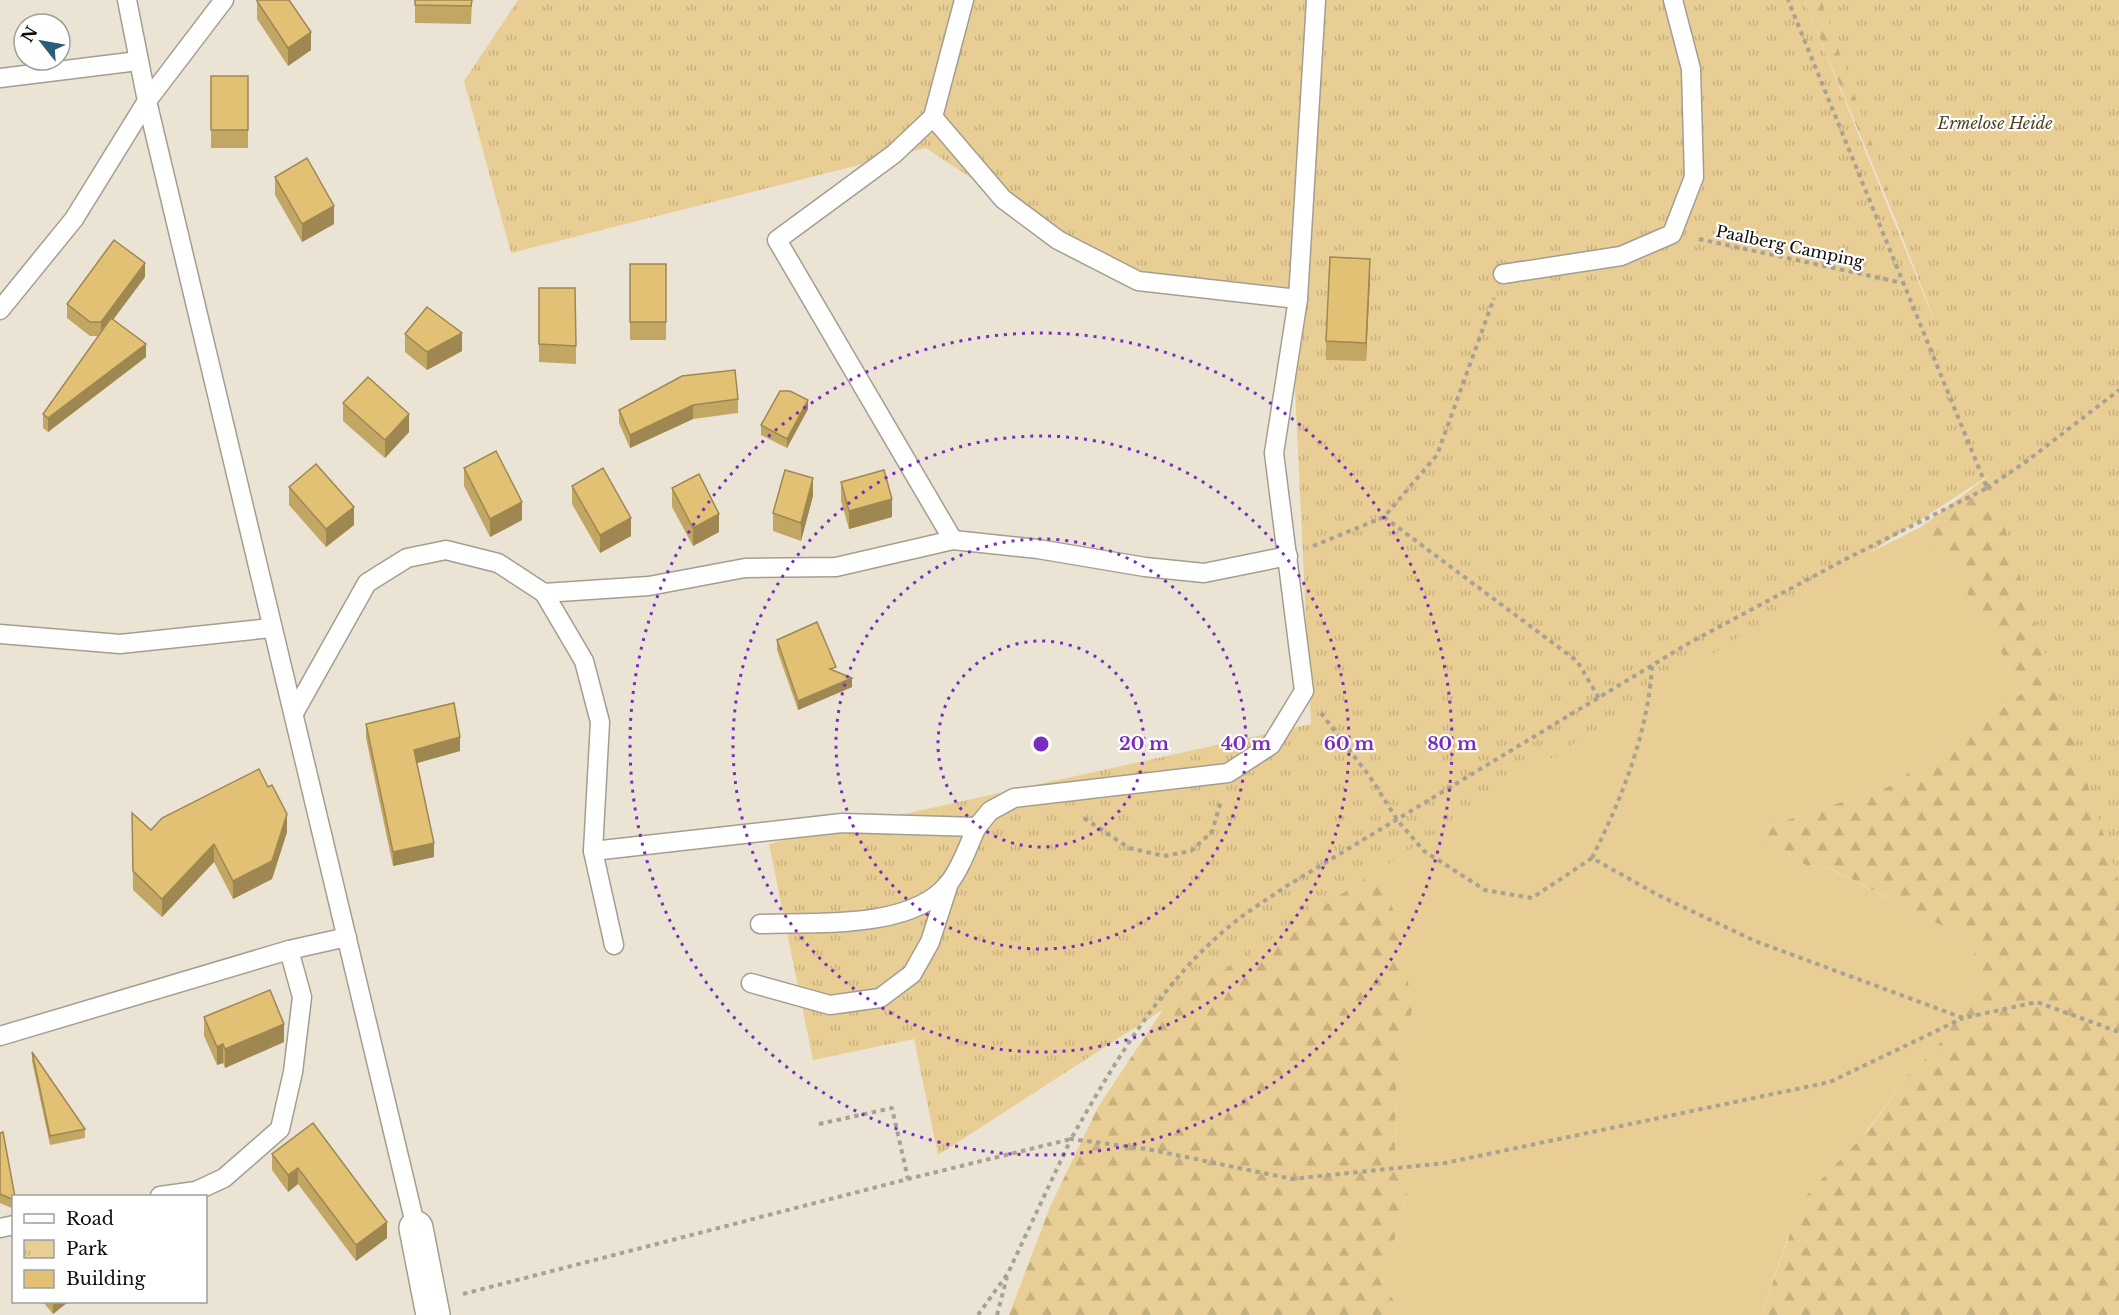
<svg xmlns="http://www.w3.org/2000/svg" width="2119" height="1315" viewBox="0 0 2119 1315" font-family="'Libre Baskerville',serif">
	<defs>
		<pattern id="forest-firs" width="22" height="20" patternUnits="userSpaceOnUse" patternTransform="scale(1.5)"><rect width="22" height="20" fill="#e8ce94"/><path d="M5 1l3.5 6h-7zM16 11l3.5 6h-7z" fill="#c6b07e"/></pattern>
		<pattern id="park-tufts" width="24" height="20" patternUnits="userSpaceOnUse" patternTransform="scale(1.5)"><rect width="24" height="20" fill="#e8ce94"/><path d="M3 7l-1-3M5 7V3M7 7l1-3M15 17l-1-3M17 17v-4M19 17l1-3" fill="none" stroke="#c6b07e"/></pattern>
	</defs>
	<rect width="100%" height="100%" fill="#ebe4d5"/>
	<polygon fill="#e8ce94" points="1921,527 1948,560 2024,692 1888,787 1753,831 1807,866 1829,868 1973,942 1977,984 1936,1049 1909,1074 1788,1237 1761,1315 1404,1315 1382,1284 1407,1194 1395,1157 1396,1087 1412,1011 1370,841 1844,566"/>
	<g fill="url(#forest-firs)">
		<polygon points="1804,0 2119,0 2119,1315 1761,1315 1802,1200 1867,1132 1909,1074 1936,1049 1977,984 1973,942 1830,868 1807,866 1753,831 1888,787 2024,692 1948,560 1921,527 1994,472 1894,216"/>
		<polygon points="1370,841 1402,936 1412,1011 1396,1087 1395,1157 1407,1194 1382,1284 1404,1315 1009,1315 1050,1207 1098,1107 1166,1005"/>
	</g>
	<polygon fill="url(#park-tufts)" points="518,0 1804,0 1936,325 1821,0 2119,0 2119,882 1988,476 938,1155 914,1039 813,1060 769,844 1311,724 1291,307 1128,282 926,148 511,253 464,81"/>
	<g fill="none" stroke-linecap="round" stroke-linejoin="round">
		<defs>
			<g id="service">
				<polyline points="224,0 147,101 416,1228"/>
				<polyline points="0,78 138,61"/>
				<polyline points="933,117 1003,199 1058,240 1138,281 1298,299"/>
				<polyline points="1503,274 1621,256 1672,234 1694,177 1691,69 1673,0"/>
				<polyline points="0,310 74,219 147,101 127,0"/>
				<polyline points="953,540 777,240 894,154 933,117 964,0"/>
				<polyline points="544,593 584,661 600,722 593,851 614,945"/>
				<polyline points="0,634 120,644 271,628"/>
				<polyline points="294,713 367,583 407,558 446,550 498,563 544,593 649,586 745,568 836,567 953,540 1038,549 1145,567 1204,573 1288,556"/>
				<polyline points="593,851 842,823 977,827 990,811 1014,798 1228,773 1271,745 1304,691 1274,453 1298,299 1316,0"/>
				<path d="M 760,924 C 814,922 911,930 948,884 C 961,869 968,845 977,827"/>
				<polyline points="751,983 830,1005 880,998 912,974 930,942 949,883"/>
				<polyline points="0,1036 289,950"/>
				<polyline points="160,1196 196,1191 224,1178 280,1129 293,1072 302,997 289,950 347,937"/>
				<polyline points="0,1228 14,1225"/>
			</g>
			<polyline id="minor" points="416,1228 433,1315"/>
		</defs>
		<use href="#service" stroke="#a49e90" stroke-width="21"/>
		<use href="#minor" stroke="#a49e90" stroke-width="36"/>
		<g stroke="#a7a196" stroke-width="4" stroke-dasharray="4.5 4.5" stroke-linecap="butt">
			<polyline points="1699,239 1903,283"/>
			<polyline points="1987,488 2027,461 2119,390"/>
			<polyline points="1384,517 1577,661 1599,698"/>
			<polyline points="1313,546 1384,517 1437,455 1494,298"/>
			<polyline points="1321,713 1370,777 1398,821 1424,851 1485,890 1532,898 1592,858 1658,895 1755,941 1963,1018 2037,1002 2119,1032"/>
			<polyline points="1084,818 1129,848 1164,856 1191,851 1212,832 1221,801"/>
			<path d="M 1592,858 C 1622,798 1648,733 1652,666"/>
			<polyline points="819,1124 892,1108 908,1179"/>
			<path d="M 463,1294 L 908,1179 L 1071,1139 C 1113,1065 1159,986 1225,930 C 1243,914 1265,901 1285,887 L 1689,643 L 1842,561 L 1987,488 L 1788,0"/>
			<polyline points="978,1315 1008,1273 1071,1139 1147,1149 1292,1179 1445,1163 1830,1082 1963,1018"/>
			<polyline points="997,1315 1007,1277"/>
		</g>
		<use href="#service" stroke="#fff" stroke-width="18"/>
		<use href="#minor" stroke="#fff" stroke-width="33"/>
	</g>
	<g fill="#c2a664">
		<polygon points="415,0 472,0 471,24 415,23"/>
		<polygon points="257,1 311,50 288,66 257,19"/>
		<rect x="211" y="76" width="37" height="72"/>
		<polygon points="275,177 334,224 302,242 275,195"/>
		<rect x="630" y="264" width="36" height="76"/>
		<polygon points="145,277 113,319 146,357 48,432 43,428 43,414 99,336 90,336 67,318 67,304"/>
		<polygon points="1370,277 1366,361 1326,360 1326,341"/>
		<polygon points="539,288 576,346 576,364 539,362"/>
		<polygon points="405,334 462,351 427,370 405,352"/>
		<polygon points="738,399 738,413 693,419 630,448 619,423 619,410"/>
		<polygon points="343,403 409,432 385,458 343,421"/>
		<polygon points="808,409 787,448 761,435 761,425"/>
		<polygon points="464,468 522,520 490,537 464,486"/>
		<polygon points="841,482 892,517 849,529 841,501"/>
		<polygon points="572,486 631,536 600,553 572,504"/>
		<polygon points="289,487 354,525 326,547 289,505"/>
		<polygon points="672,488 719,532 693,546 672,507"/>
		<polygon points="813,496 801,541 773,531 773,513"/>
		<polygon points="777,640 852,687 798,710 777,650"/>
		<polygon points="366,724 460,751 416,763 434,857 393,866 366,738"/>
		<polygon points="132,813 151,830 287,832 272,879 233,899 214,862 162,917 133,890"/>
		<polygon points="204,1017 284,1042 225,1068 223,1063 217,1065 204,1036"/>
		<polygon points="32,1052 85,1129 85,1138 50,1145 32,1061"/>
		<polygon points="313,1123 387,1238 356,1261 298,1184 288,1192 272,1170 272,1154"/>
		<polygon points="0,1133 14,1197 14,1209 0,1203"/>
		<polygon points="43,1302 68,1302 53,1314"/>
	</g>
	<g fill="#9e8751">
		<polygon points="311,32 311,50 288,66 288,48"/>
		<polygon points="334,206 334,224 302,242 302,224"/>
		<polygon points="1370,259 1370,277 1366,361 1366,343"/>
		<polygon points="145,263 145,277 101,336 101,322"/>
		<polygon points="462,333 462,351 427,370 427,352"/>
		<polygon points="146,344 146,357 48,432 48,418"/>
		<polygon points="808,400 808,409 787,448 787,439"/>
		<polygon points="693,405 693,419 630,448 630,435"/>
		<polygon points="409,414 409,432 385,458 385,440"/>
		<polygon points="813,478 813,496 801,541 801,523"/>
		<polygon points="892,499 892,517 849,529 849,511"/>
		<polygon points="522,502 522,520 490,537 490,519"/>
		<polygon points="354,507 354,525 326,547 326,529"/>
		<polygon points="719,514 719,532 693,546 693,528"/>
		<polygon points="631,518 631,536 600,553 600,535"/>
		<polygon points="852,678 852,687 798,710 798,701"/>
		<polygon points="460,737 460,751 414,764 414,750"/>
		<polygon points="287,814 287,832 272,879 233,899 233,881"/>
		<polygon points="434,843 434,857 393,866 393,852"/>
		<polygon points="214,844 214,862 162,917 162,899"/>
		<polygon points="284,1024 284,1042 225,1068 225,1049"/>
		<polygon points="223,1044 223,1063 217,1065 217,1047"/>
		<polygon points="298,1168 298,1184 288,1192 288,1175"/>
		<polygon points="387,1222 387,1238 356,1261 356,1245"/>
		<polygon points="53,1302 68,1302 53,1314"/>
	</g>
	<g fill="#e2c174" stroke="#9e8751" stroke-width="1.5">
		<polygon points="257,0 289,0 311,32 288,48 257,1"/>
		<polygon points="415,0 472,0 471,6 415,5"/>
		<rect x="211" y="76" width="37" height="54"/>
		<polygon points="307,158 334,206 302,224 275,177"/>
		<polygon points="114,240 145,263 101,322 90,322 67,304"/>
		<polygon points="1330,257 1370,259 1366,343 1326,341"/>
		<rect x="630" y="264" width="36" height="58"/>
		<polygon points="539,288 575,288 576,346 539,344"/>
		<polygon points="427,307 462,333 427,352 405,334"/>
		<polygon points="111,318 146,344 48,418 43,414"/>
		<polygon points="735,370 738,399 693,405 630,435 619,410 682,376"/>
		<polygon points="368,377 409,414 385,440 343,403"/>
		<polygon points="780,391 790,391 808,400 787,439 761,425"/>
		<polygon points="496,451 522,502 490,519 464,468"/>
		<polygon points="316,464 354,507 326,529 289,487"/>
		<polygon points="603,468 631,518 600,535 572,486"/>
		<polygon points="785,470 813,478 801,523 773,513"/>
		<polygon points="884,470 892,499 849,511 841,482"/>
		<polygon points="699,474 719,514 693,528 672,488"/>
		<polygon points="817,622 836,667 830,669 852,678 798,701 777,640"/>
		<polygon points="454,703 460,737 414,750 434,843 393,852 366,724"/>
		<polygon points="259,769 268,787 272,785 287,814 272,861 233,881 214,844 162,899 133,871 132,813 151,830 162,818"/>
		<polygon points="270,990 284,1024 225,1049 223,1044 217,1047 204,1017"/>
		<polygon points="32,1052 85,1129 50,1136"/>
		<polygon points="313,1123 387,1222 356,1245 298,1168 288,1175 272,1154"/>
		<polygon points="3,1132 15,1197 14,1197 14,1200 0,1194 0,1133"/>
	</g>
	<g fill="none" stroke="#7b2cbf" stroke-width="3" stroke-dasharray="3 6">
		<circle cx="1041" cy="744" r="103"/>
		<circle cx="1041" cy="744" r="205"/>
		<circle cx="1041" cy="744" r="308"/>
		<circle cx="1041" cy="744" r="411"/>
	</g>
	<g text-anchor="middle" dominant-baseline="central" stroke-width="4.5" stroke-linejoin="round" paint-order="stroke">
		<g font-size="16" font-style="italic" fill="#4f411f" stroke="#fff">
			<text x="1995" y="123">Ermelose Heide</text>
		</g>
		<g font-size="16" fill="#0f0d08" stroke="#fff">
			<text transform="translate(1790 246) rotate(12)">Paalberg Camping</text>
		</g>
	</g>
	<circle cx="1041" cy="744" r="9" fill="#7b2cbf" stroke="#fff" stroke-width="3"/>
	<g font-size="18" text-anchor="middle" font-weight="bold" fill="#7b2cbf" stroke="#fff" stroke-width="4.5" stroke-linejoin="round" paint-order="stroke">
		<text x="1144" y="750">20 m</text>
		<text x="1246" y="750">40 m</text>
		<text x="1349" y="750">60 m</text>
		<text x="1452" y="750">80 m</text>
	</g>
	<rect x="12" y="1195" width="195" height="108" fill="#ffffff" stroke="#9f9e9c" stroke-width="1.5"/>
	<rect x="24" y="1214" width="30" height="9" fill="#ffffff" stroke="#9f9e9c" stroke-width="1.5"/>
	<text x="66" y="1225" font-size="18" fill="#0f0d08">Road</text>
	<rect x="24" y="1240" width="30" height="18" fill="url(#park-tufts)" stroke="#9f9e9c" stroke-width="1.5"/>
	<text x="66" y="1255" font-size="18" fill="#0f0d08">Park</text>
	<rect x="24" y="1270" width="30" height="18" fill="#e2c174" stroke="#9f9e9c" stroke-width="1.5"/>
	<text x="66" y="1285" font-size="18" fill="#0f0d08">Building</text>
	<g transform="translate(42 42) rotate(301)"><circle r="28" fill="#ffffff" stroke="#9f9e9c" stroke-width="1.5"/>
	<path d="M0-4.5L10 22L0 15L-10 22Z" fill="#2a5d7a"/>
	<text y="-9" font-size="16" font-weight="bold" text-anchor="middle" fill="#0f0d08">N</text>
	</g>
</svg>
